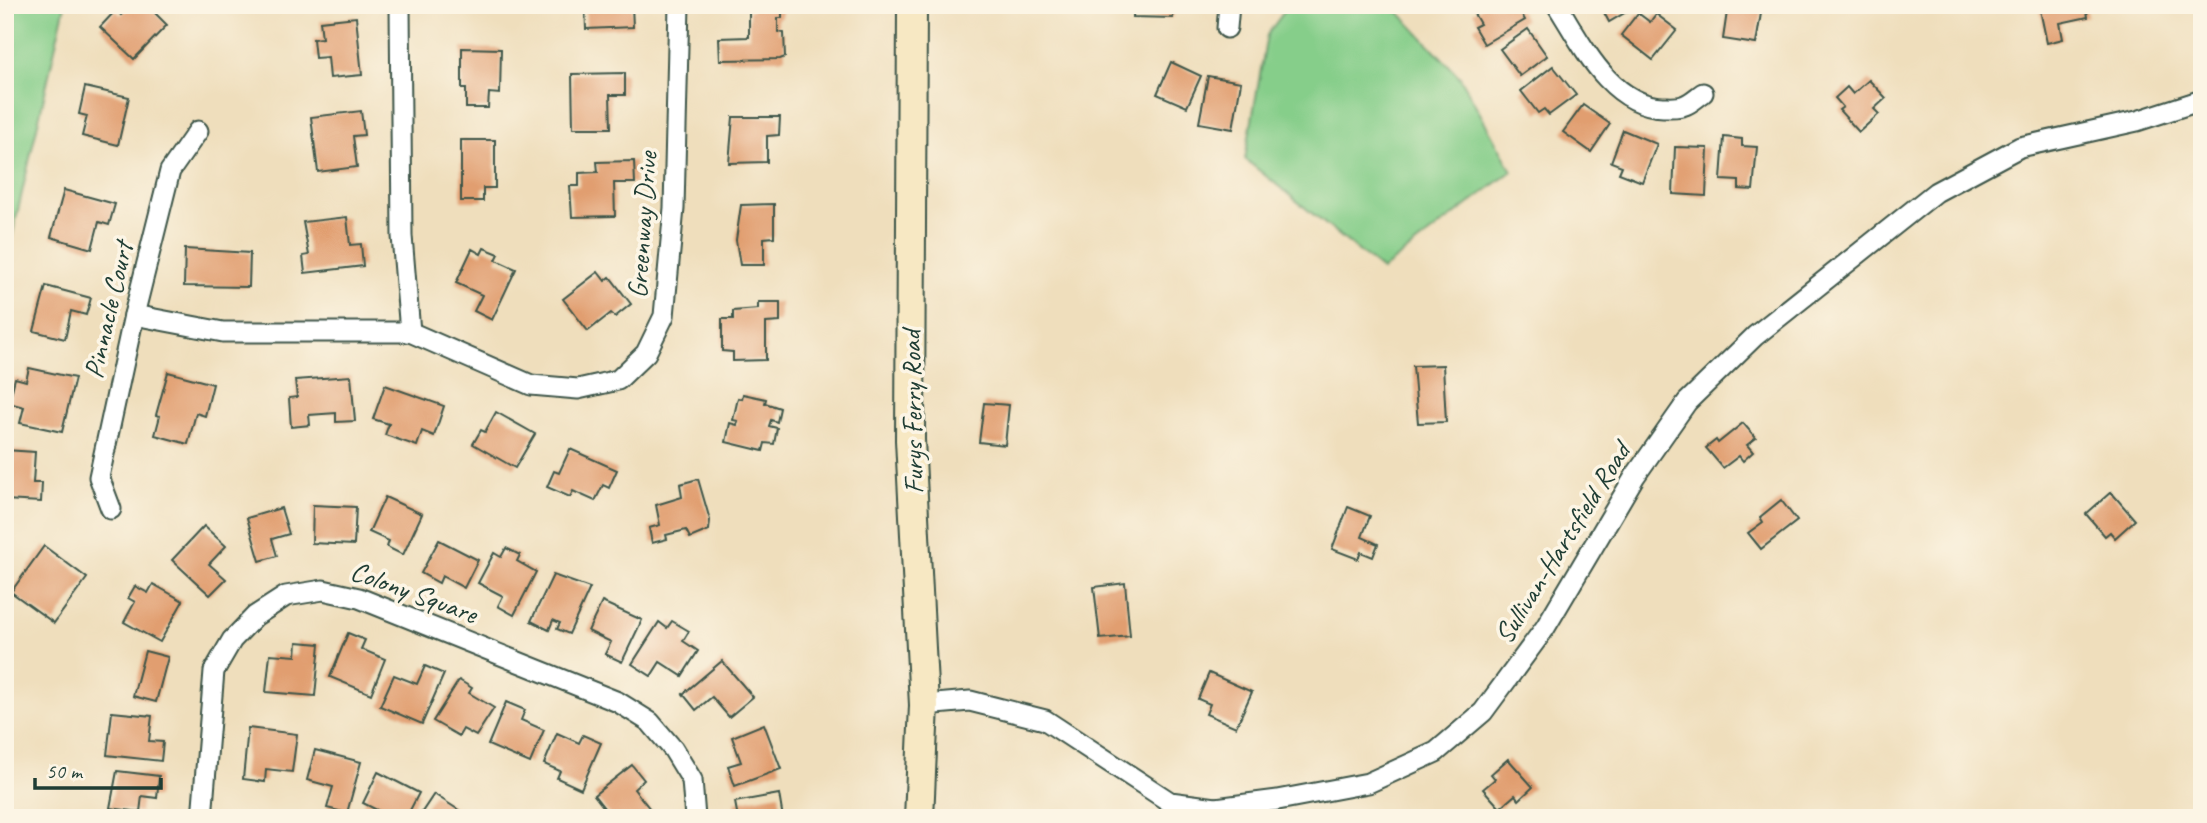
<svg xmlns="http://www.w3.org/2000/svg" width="2207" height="823" viewBox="0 0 2207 823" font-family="Caveat,sans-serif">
	<rect width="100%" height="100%" fill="#fcf5e5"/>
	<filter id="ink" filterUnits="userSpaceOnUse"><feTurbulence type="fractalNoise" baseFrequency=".0143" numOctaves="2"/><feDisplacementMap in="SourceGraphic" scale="14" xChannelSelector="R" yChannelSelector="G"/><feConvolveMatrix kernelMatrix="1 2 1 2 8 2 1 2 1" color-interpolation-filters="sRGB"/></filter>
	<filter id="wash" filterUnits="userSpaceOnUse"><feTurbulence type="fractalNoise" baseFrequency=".00686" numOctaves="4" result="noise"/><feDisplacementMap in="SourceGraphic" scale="28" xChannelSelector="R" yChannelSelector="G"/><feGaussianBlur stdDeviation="1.57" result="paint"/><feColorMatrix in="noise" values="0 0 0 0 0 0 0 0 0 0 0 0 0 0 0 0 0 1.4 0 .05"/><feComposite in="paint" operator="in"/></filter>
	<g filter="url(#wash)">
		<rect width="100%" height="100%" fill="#efdebc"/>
		<g fill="#86ce8a" stroke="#52865f" stroke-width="2">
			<polygon points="5,5 65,5 5,267"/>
			<polygon points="1289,5 1392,5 1460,77 1512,171 1382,270 1245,159 1267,35"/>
		</g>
		<g id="blocks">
			<g fill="#e19e6f">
				<polygon points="130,5 147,5 167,25 134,59 100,27 116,10 121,15"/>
				<polygon points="585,5 632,5 633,27 586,29"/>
				<polygon points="752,5 782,5 782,18 778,18 778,32 784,33 785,57 780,59 720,60 719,38 749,37 749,10 752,10"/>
				<polygon points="1134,5 1174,5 1173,18 1133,17"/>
				<polygon points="1485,5 1517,5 1525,20 1484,44 1474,27 1480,24 1473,12"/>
				<polygon points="1600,5 1638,5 1609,22"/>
				<polygon points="1728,5 1762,7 1756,44 1723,39"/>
				<polygon points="2039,5 2086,5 2088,17 2060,23 2063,39 2047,43"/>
				<polygon points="1638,13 1650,22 1656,14 1677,30 1653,60 1621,35"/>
				<polygon points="356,17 362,75 330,78 328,57 315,58 313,39 322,38 320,21"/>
				<polygon points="1528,29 1547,56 1520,76 1500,49"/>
				<polygon points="462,48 501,49 500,94 489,93 488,108 466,108 466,89 462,89"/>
				<polygon points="1171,62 1201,76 1187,107 1157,94"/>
				<polygon points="1553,66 1576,95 1549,115 1544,109 1538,113 1521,91"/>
				<polygon points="625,73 625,95 610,95 611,128 573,128 572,74"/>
				<polygon points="1208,76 1241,82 1233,129 1199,123"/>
				<polygon points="1869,80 1886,98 1874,109 1879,114 1859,132 1839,110 1843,107 1835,98 1847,87 1853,94"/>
				<polygon points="85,87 129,97 118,145 82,136 87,116 79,114"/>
				<polygon points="1583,105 1610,124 1591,152 1563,132"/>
				<polygon points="361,111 364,135 353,136 357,167 318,172 311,117"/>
				<polygon points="733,117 780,117 779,135 767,136 767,162 729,163"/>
				<polygon points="1623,130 1657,144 1642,182 1619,173 1622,166 1611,162"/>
				<polygon points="1724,137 1742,139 1742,146 1757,147 1753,190 1739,189 1739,181 1721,180"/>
				<polygon points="461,140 495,140 495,188 483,188 483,201 461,201"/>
				<polygon points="1675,147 1708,148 1706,196 1673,194"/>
				<polygon points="634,161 635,183 614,183 615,216 572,217 570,186 579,186 579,173 598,172 597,162"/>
				<polygon points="64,190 115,204 109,225 99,222 92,249 51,237"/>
				<polygon points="774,204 774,237 764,238 764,265 740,265 736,240 741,205"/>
				<polygon points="347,217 350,245 361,244 363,266 305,273 303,256 309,255 303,222"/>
				<polygon points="484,248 499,254 496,260 516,269 492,320 474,311 482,295 456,283 472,249 481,254"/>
				<polygon points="185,249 250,253 249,287 184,286"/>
				<polygon points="598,272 605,281 610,277 631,304 615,317 611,313 588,331 563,299"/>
				<polygon points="46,286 91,298 86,315 71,311 65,339 34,331"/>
				<polygon points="758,302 780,302 780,322 766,323 766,360 733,361 733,352 722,351 722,319 733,319 733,311 758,309"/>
				<polygon points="1443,365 1446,422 1418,423 1413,366"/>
				<polygon points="29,368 75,378 62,432 20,423 24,407 9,403 15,378 26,381"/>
				<polygon points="168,372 213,384 205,416 196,413 188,444 155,435 160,416 156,415"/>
				<polygon points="351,376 355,421 336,422 336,413 309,415 310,425 291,427 289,398 297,397 295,380"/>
				<polygon points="385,385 444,406 434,436 422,431 417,446 385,435 389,424 373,419"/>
				<polygon points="743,394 766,399 765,403 780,408 777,422 771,420 769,426 777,428 774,444 765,443 763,451 726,442 730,423 737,425 738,421 733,420 738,398 742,399"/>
				<polygon points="984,403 1009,405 1005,445 979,442"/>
				<polygon points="496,412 535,434 515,468 473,444 481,430 485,432"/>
				<polygon points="1743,423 1756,438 1747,445 1753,452 1743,461 1739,456 1723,468 1706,448 1716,440 1718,443"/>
				<polygon points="570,449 617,470 609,488 603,485 595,501 573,491 570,497 547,487 554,471 559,473"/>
				<polygon points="5,450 35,452 33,483 42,483 41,502 5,500"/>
				<polygon points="698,479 710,520 709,530 690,538 686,530 666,535 667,539 652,543 649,528 660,525 656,505 682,497 680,484"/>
				<polygon points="2111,492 2135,520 2115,538 2110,532 2105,536 2086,514"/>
				<polygon points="385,497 422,514 403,555 387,547 389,541 369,532"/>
				<polygon points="1781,500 1797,521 1761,549 1748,533 1763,522 1760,517"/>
				<polygon points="313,505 356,507 354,545 312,543"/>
				<polygon points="1348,507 1370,516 1362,537 1378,544 1373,557 1361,552 1358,559 1332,549"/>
				<polygon points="281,508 289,534 272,539 277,556 260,561 247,518"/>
				<polygon points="204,526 226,546 209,564 226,579 210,595 172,560"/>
				<polygon points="439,540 478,560 464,588 442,576 439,583 421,573"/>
				<polygon points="44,546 87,578 54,623 11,592"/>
				<polygon points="506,548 520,555 517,561 536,572 514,615 498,606 503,596 478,583 494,553 501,557"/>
				<polygon points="553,575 590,588 569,634 557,629 560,623 553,620 549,630 531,621"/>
				<polygon points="1125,583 1130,636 1100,639 1094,587"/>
				<polygon points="153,584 183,601 160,642 124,622 135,602 128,598 135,586 148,593"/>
				<polygon points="602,602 642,620 622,662 605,654 611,642 588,631"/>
				<polygon points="672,621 689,631 683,641 698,651 682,676 660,662 651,676 632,664 659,622 667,628"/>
				<polygon points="348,633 365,640 361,649 385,659 371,694 330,677"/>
				<polygon points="297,642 320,644 315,696 266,692 270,654 296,656"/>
				<polygon points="145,651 168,657 156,702 133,696"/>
				<polygon points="722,661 753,697 729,717 712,697 696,710 683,694"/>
				<polygon points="425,666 444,674 422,724 380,706 394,675 417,684"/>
				<polygon points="1209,673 1252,692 1236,727 1206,714 1210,704 1198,699"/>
				<polygon points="459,680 472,688 469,693 494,708 476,736 463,729 459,736 433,721"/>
				<polygon points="506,702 525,710 521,720 544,730 530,763 488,745"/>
				<polygon points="112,712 152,716 149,741 163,742 161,761 107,755"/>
				<polygon points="764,724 781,769 735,786 728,766 741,762 732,737"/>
				<polygon points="248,728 297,734 292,772 266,769 265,782 243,779"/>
				<polygon points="557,733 579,743 583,735 601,743 581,789 557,778 560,771 544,764"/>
				<polygon points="315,750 361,762 347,813 327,808 333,787 307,780"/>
				<polygon points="1508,759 1533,787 1519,800 1515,795 1500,808 1483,789 1495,779 1491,774"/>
				<polygon points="632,765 644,780 634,789 650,809 640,818 612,818 594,795"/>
				<polygon points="117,771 159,776 157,798 142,796 140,812 110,808"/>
				<polygon points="378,772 419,793 406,818 386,818 387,815 363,803"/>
				<polygon points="434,794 471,818 418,818"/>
				<polygon points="779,794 783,818 738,818 735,802"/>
			</g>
		</g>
	</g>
	<g filter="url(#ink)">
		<use href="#blocks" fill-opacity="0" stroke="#3e5548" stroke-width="2"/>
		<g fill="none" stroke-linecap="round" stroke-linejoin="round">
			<defs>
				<g id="street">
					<polyline points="400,5 402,236 410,332 531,385 578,389 618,380 646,353 664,316 674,208 679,5"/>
					<path d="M 1557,5 C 1582,44 1610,105 1663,107 C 1670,107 1679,108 1685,105 C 1691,103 1697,97 1703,93"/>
					<polyline points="1227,28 1229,5"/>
					<polyline points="134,315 223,332 410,332"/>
					<polyline points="111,509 99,477 134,315 170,171 198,131"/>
					<polyline points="924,705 970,701 1045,720 1170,802 1216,808 1278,800 1368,783 1436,752 1483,712 1545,628 1635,476 1687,402 1755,336 1936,192 2020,147 2137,121 2202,100"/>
					<polyline points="202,818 214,671 232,640 255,616 286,596 323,590 359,598 618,702 650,722 673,749 692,780 695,818"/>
				</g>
				<polyline id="secondary" points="912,5 910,440 924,705 919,818"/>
			</defs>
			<use href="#street" stroke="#3e5548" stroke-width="23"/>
			<use href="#secondary" stroke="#3e5548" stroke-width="32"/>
			<use href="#street" stroke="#fff" stroke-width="19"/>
			<use href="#secondary" stroke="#f7e8c3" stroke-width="28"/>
		</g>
	</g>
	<g text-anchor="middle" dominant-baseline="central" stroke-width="7" stroke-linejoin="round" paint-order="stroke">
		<g font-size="28" fill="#1f3d34" stroke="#fcf5e5">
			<text transform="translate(642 225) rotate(-86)">Greenway Drive</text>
			<text transform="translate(108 310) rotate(-77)">Pinnacle Court</text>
			<text transform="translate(912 412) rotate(-91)">Furys Ferry Road</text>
			<text transform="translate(1562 543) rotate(-58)">Sullivan-Hartsfield Road</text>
			<text transform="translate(414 592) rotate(20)">Colony Square</text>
		</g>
	</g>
	<rect width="2207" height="823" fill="none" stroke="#fcf5e5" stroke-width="28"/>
	<path d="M35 778v10h126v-10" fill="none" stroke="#1f3d34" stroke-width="3.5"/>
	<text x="46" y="778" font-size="21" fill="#1f3d34" stroke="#fcf5e5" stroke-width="5" paint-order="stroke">50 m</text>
</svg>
